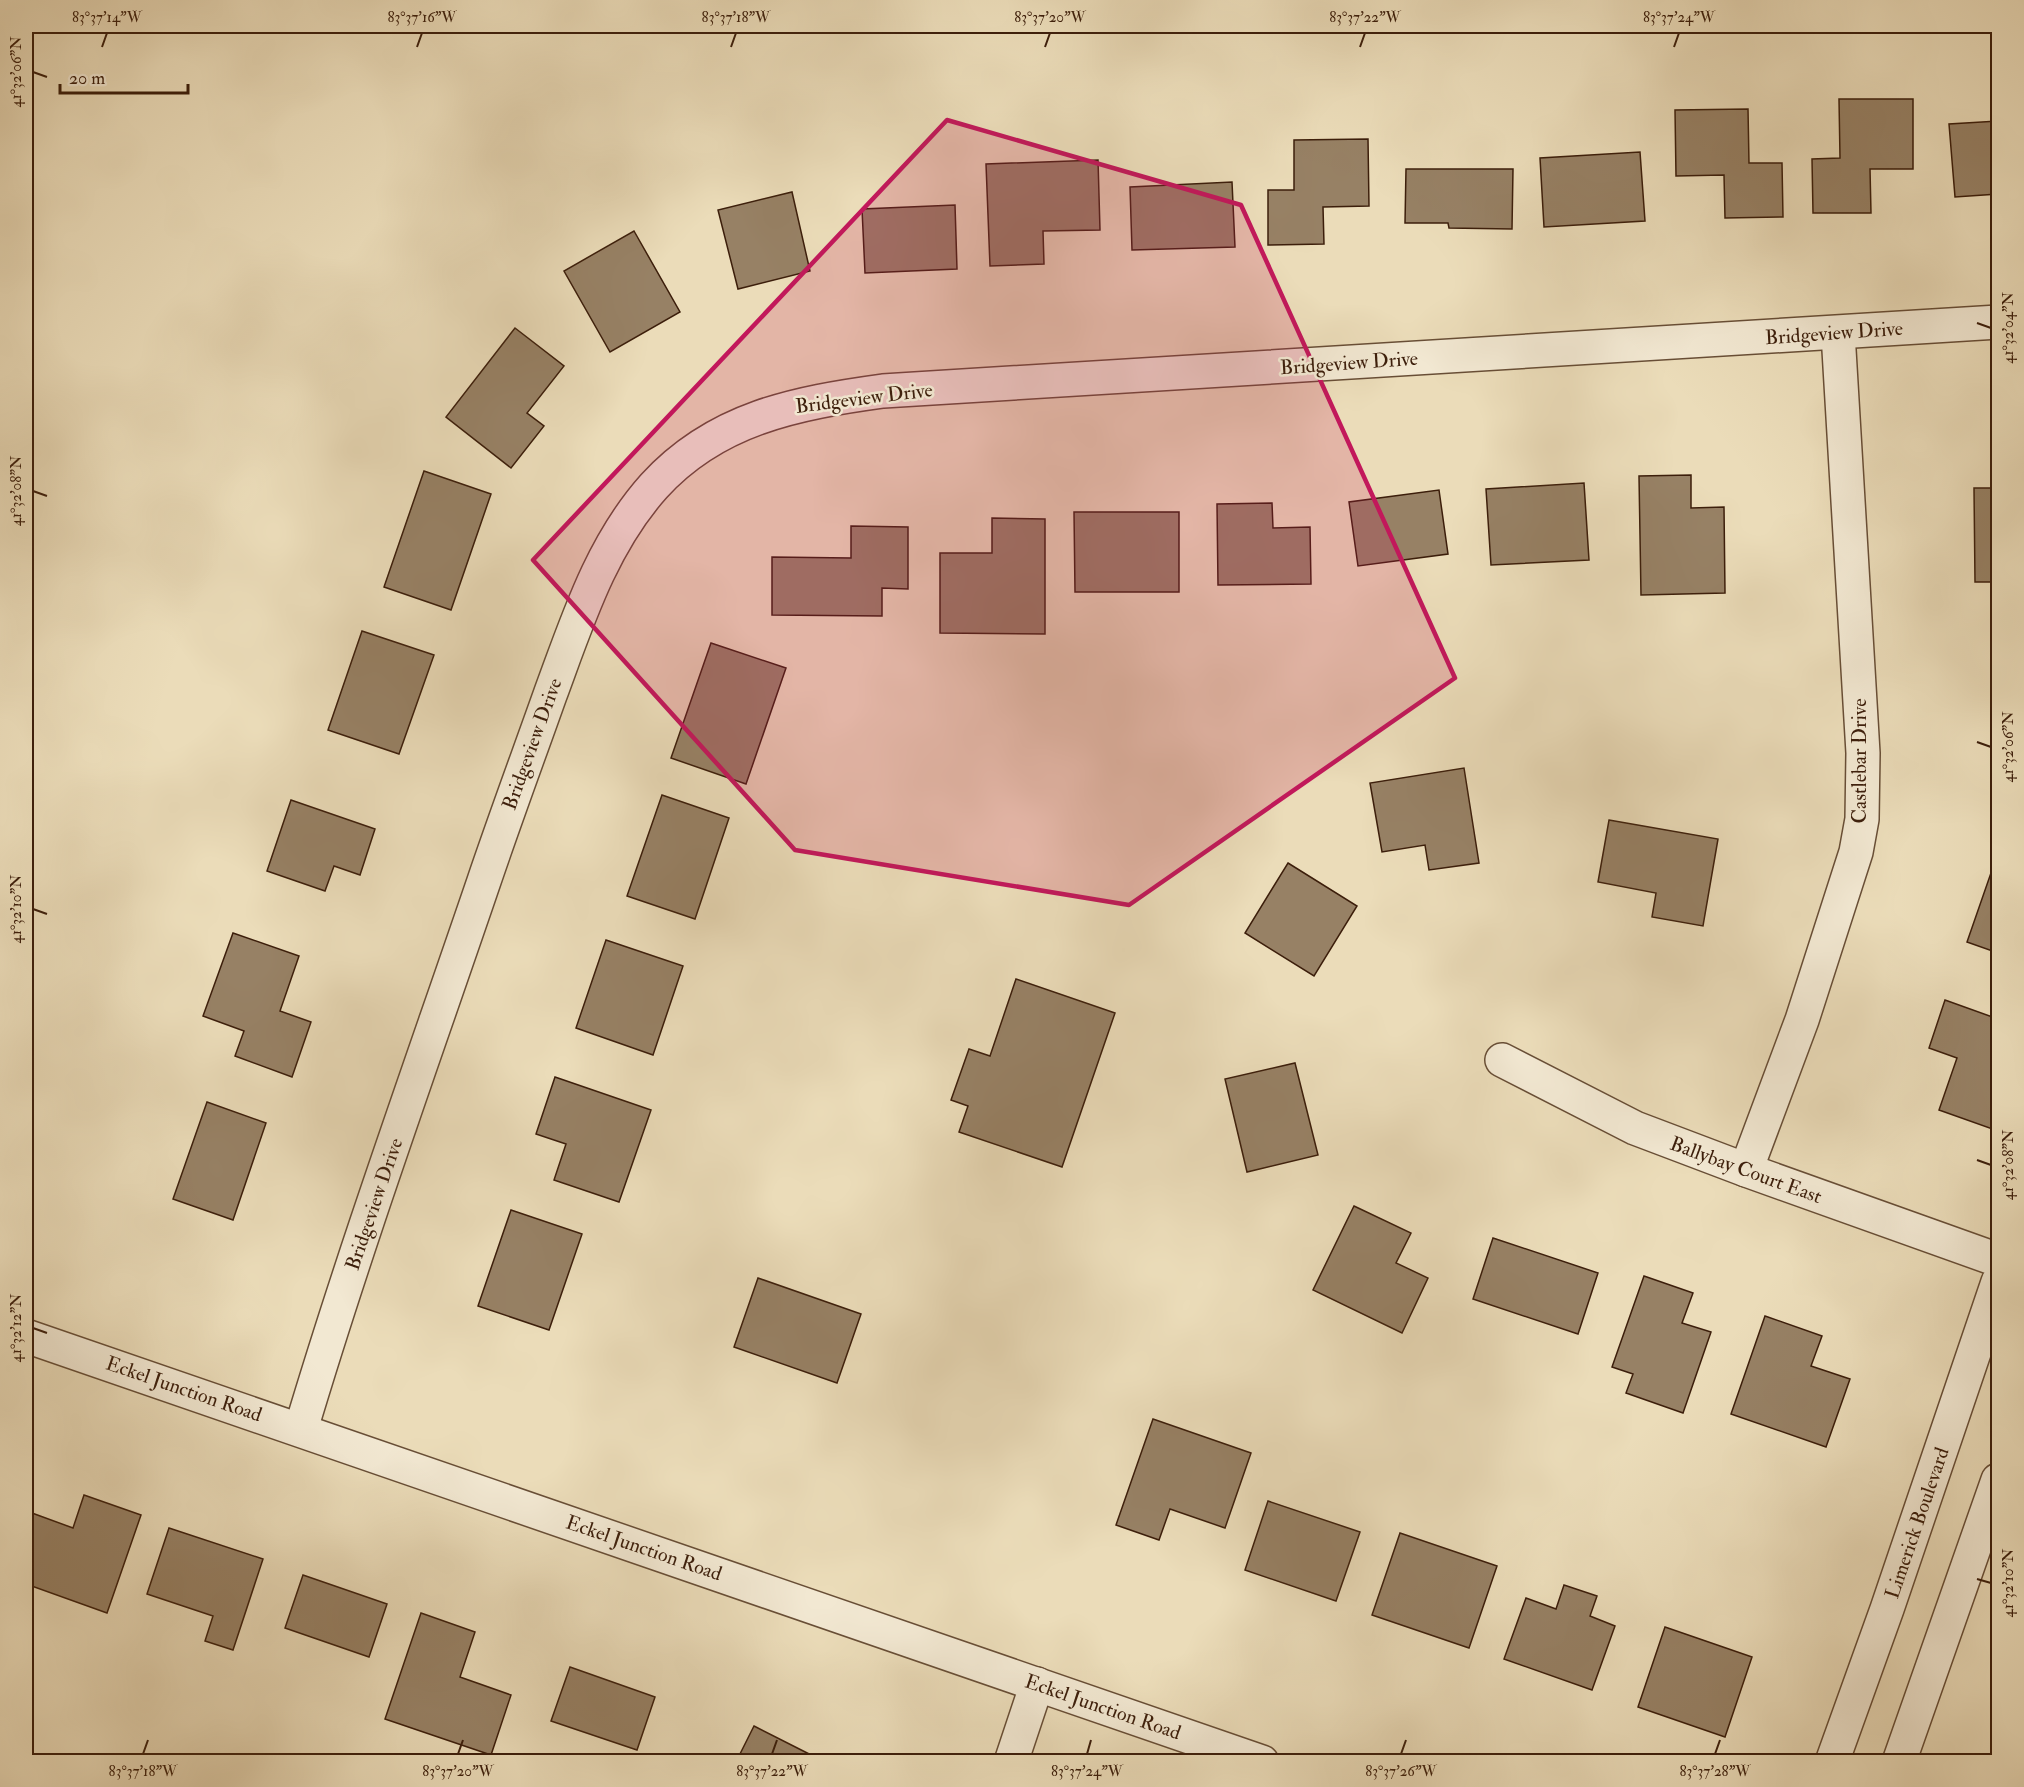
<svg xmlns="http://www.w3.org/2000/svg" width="2024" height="1787" viewBox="0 0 2024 1787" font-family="'IM FELL Double Pica',serif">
	<rect width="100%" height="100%" fill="#ebdcb9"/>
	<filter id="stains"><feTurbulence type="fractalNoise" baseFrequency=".00333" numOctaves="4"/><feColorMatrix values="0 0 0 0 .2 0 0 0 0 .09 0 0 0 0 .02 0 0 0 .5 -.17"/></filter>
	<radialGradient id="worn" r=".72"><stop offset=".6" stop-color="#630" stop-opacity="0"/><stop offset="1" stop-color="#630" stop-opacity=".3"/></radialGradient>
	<g fill="#978165" stroke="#3c1e0b" stroke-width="1.5">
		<polygon points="1839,99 1913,99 1913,169 1870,169 1871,213 1813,213 1812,159 1840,158"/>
		<polygon points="1748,109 1749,163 1782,163 1783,217 1725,218 1724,175 1676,176 1675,110"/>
		<polygon points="1998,121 1998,194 1955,197 1949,124"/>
		<polygon points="1368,139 1369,206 1323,207 1324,244 1268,245 1268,190 1294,190 1294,140"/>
		<polygon points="1640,152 1645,221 1544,227 1540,158"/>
		<polygon points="1098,160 1100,230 1043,231 1044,264 990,266 986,164"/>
		<polygon points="1406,169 1513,169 1512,229 1449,228 1448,223 1405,223"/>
		<polygon points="1232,182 1235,247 1132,250 1130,187"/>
		<polygon points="792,192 810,271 738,289 718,210"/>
		<polygon points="955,205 957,269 865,273 862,209"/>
		<polygon points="634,231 680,312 610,352 564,271"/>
		<polygon points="515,328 564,366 527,413 544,426 511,468 446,417"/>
		<polygon points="424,471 491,494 451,610 384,587"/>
		<polygon points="1691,475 1691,508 1724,507 1725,593 1641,595 1639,476"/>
		<polygon points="1584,483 1589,560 1491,565 1486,489"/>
		<polygon points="1974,488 1998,488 1998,582 1975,582"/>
		<polygon points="1439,490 1448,554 1358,566 1349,502"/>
		<polygon points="1272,503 1273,528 1310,527 1311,584 1218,585 1217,504"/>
		<polygon points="1074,512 1179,512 1179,592 1075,592"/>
		<polygon points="992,518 1045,519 1045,634 940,633 940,553 992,553"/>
		<polygon points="851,526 908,527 908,589 882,588 882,616 772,615 772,557 851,558"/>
		<polygon points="362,631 434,655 399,754 328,730"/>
		<polygon points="711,643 786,668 746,784 671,758"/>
		<polygon points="1998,706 1998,788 1992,707"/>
		<polygon points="1464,768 1479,863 1429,870 1425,845 1382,852 1370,783"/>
		<polygon points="662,795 729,818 695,919 627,896"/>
		<polygon points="291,800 375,829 360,875 334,866 325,891 267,871"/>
		<polygon points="1609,820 1718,839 1703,926 1652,917 1656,893 1598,882"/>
		<polygon points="1288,863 1357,906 1314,976 1245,933"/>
		<polygon points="1992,870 1998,873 1998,953 1967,942"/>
		<polygon points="233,933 299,956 280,1011 311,1022 292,1077 235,1056 244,1031 203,1016"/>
		<polygon points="606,940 683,966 653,1055 576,1028"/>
		<polygon points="1016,979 1115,1013 1062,1167 959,1132 968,1106 951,1100 969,1049 990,1056"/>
		<polygon points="1945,1000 1998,1019 1998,1131 1939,1110 1957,1058 1929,1048"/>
		<polygon points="1295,1063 1318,1155 1247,1172 1225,1079"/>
		<polygon points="555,1077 651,1110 619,1202 554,1180 566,1144 536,1134"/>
		<polygon points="207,1102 266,1123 233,1220 173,1199"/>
		<polygon points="1354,1206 1411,1233 1396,1263 1428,1278 1402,1333 1313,1290"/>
		<polygon points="511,1210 582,1234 549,1330 478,1306"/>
		<polygon points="1493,1238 1598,1273 1578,1334 1473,1299"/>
		<polygon points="1644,1276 1693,1293 1682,1323 1711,1332 1683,1413 1626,1393 1633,1374 1612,1367"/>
		<polygon points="758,1278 861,1314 837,1383 734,1347"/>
		<polygon points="1765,1316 1822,1336 1811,1366 1850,1379 1826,1447 1731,1414"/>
		<polygon points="1153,1419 1251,1453 1225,1528 1170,1509 1159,1540 1116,1525"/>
		<polygon points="84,1495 141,1515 107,1613 26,1584 26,1531 32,1513 73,1528"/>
		<polygon points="1268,1501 1360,1532 1336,1601 1245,1570"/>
		<polygon points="169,1528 263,1559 233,1650 205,1641 213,1616 147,1594"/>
		<polygon points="1400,1533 1497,1566 1469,1648 1372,1615"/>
		<polygon points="303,1575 387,1604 369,1657 285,1628"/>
		<polygon points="1564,1585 1597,1596 1590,1616 1615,1626 1592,1690 1504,1659 1526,1598 1556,1609"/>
		<polygon points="421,1613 475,1632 460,1677 511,1695 491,1755 385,1719"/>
		<polygon points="1665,1627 1752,1657 1725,1737 1638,1707"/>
		<polygon points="570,1667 655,1697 637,1750 551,1721"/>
		<polygon points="754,1726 825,1762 736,1762"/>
	</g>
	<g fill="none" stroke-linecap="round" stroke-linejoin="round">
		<defs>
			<g id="minor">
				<polyline points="1502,1060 1635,1128 1746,1170 1998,1260"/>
				<polyline points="1746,1170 1802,1020 1856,852 1862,819 1863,753 1838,333"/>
				<polyline points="26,1336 1262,1762"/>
				<path d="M 301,1429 C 356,1245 422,1063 484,881 C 505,819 528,757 550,695 C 577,622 601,545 654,486 C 716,418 796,403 883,391 L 1998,322"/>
				<polyline points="1011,1762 1037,1684"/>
				<polyline points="1832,1762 1887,1609 1998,1282"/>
				<polyline points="1899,1762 1998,1480"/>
			</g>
		</defs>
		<use href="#minor" stroke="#684e36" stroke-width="36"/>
		<use href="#minor" stroke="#f2e8d2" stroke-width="33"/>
	</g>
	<path fill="#c2185b" fill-opacity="0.2" stroke="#c2185b" stroke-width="4.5" stroke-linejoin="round" d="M 947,120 L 1241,205 L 1455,678 L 1129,905 L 795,850 L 533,560 Z"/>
	<path fill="none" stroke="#3c1e0b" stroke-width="2" d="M 102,47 L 107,33M 417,47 L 422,33M 731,47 L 736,33M 1045,47 L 1050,33M 1360,47 L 1365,33M 1674,47 L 1679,33M 33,72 L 47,77M 1977,323 L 1991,328M 33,491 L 47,496M 1977,742 L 1991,747M 33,909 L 47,914M 1977,1160 L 1991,1165M 33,1328 L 47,1333M 1977,1579 L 1991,1583M 143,1754 L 148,1740M 458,1754 L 463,1740M 772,1754 L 777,1740M 1087,1754 L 1091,1740M 1401,1754 L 1406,1740M 1715,1754 L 1720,1740"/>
	<g text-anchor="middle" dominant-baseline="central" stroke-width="5" stroke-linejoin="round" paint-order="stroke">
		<g font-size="20" fill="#3c1e0b" stroke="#f2e8d2">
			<text transform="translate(1834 333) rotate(-4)">Bridgeview Drive</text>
			<text transform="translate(1349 363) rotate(-4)">Bridgeview Drive</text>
			<text transform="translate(864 398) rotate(-7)">Bridgeview Drive</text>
			<text transform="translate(532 744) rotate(-70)">Bridgeview Drive</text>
			<text transform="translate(1859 761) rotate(-90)">Castlebar Drive</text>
			<text transform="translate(1746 1170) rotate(20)">Ballybay Court East</text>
			<text transform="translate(374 1204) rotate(-71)">Bridgeview Drive</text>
			<text transform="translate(184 1389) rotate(19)">Eckel Junction Road</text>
			<text transform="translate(1917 1523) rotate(-71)">Limerick Boulevard</text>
			<text transform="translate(644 1548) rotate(19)">Eckel Junction Road</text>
			<text transform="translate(1103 1707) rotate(19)">Eckel Junction Road</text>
		</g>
	</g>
	<rect width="2024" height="1787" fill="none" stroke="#ebdcb9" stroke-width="66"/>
	<path d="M60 84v9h128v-9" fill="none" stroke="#3c1e0b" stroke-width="3"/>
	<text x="69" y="84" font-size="18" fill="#3c1e0b" stroke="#f2e8d2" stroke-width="4.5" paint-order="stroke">20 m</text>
	<rect x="33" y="33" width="1958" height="1721" fill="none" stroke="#3c1e0b" stroke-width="2"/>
	<g font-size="15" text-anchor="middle" fill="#3c1e0b">
		<text x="107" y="22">83°37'14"W</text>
		<text x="422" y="22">83°37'16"W</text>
		<text x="736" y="22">83°37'18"W</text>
		<text x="1050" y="22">83°37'20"W</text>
		<text x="1365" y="22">83°37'22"W</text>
		<text x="1679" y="22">83°37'24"W</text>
		<text transform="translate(16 72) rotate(-90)" y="5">41°32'06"N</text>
		<text transform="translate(2008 328) rotate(-90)" y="5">41°32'04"N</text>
		<text transform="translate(16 491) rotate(-90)" y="5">41°32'08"N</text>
		<text transform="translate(2008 747) rotate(-90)" y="5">41°32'06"N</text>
		<text transform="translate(16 909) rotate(-90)" y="5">41°32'10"N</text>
		<text transform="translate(2008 1165) rotate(-90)" y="5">41°32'08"N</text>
		<text transform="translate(16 1328) rotate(-90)" y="5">41°32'12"N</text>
		<text transform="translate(2008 1583) rotate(-90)" y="5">41°32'10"N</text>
		<text x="143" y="1776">83°37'18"W</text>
		<text x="458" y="1776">83°37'20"W</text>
		<text x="772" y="1776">83°37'22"W</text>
		<text x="1087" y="1776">83°37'24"W</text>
		<text x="1401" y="1776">83°37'26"W</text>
		<text x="1715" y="1776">83°37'28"W</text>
	</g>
	<rect width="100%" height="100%" filter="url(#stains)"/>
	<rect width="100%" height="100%" fill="url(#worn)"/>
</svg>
